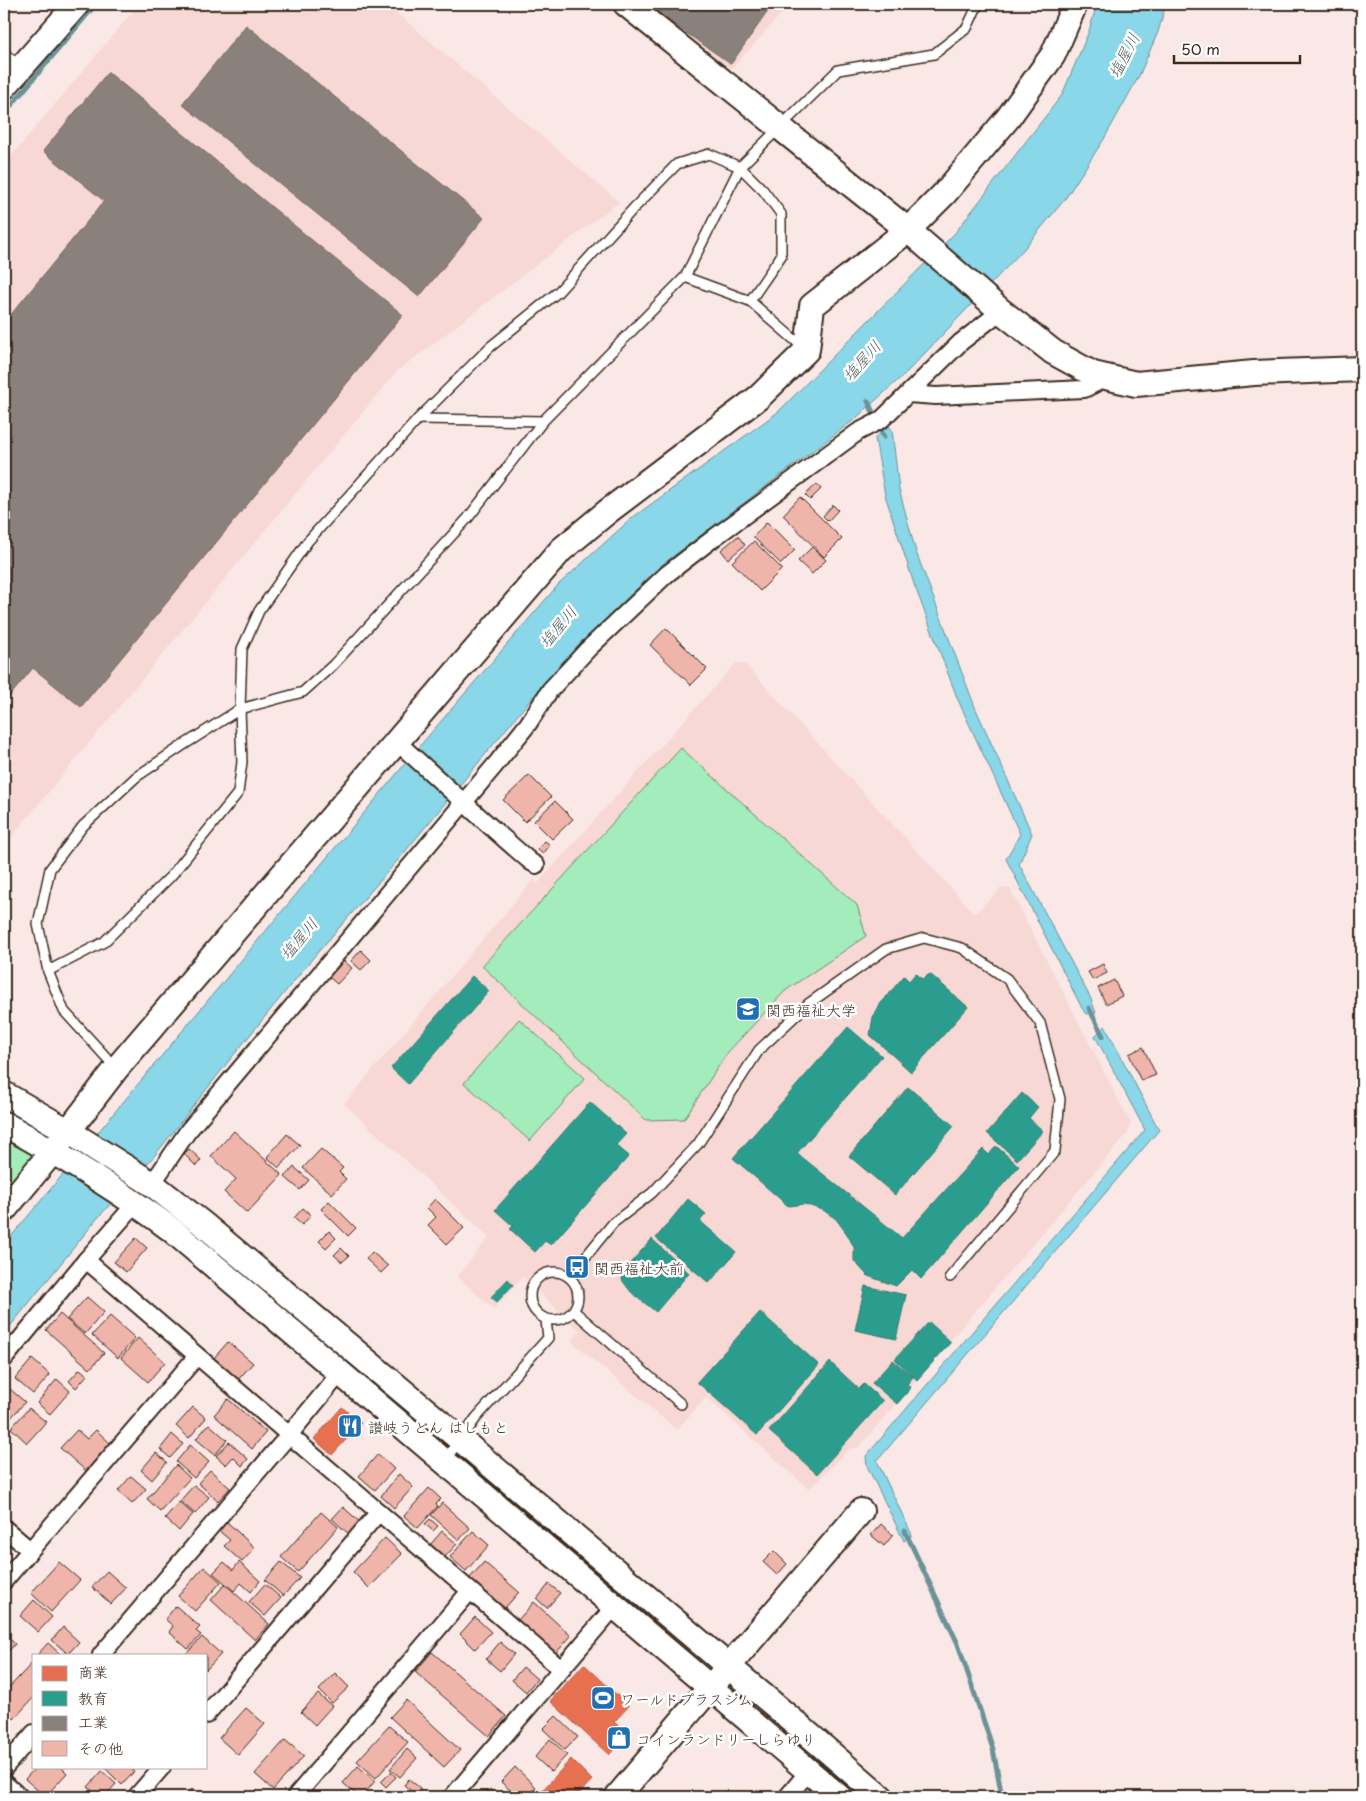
<svg xmlns="http://www.w3.org/2000/svg" width="1366" height="1801" viewBox="0 0 1366 1801" font-family="'Playpen Sans','Klee One',sans-serif">
	<rect width="100%" height="100%" fill="#fae8e6"/>
	<filter id="ink" filterUnits="userSpaceOnUse"><feTurbulence type="fractalNoise" baseFrequency=".02" numOctaves="2"/><feDisplacementMap in="SourceGraphic" scale="10" xChannelSelector="R" yChannelSelector="G"/><feConvolveMatrix kernelMatrix="1 2 1 2 8 2 1 2 1" color-interpolation-filters="sRGB"/></filter>
	<g filter="url(#ink)">
		<g fill="#f7d8d4">
			<polygon points="139,4 386,4 619,202 396,372 4,846 4,165"/>
			<polygon points="643,4 790,4 730,71"/>
			<polygon points="736,663 745,664 975,914 1001,888 1010,889 1131,1124 1127,1134 859,1447 849,1449 809,1489 706,1397 677,1430 571,1341 580,1331 523,1277 494,1309 457,1277 489,1237 344,1104 534,879 537,884"/>
		</g>
		<g fill="#a3ecbb" stroke="#6f8b6c">
			<polygon points="681,748 857,905 866,936 785,991 728,1052 684,1119 646,1120 482,966"/>
			<polygon points="519,1019 585,1078 530,1141 464,1083"/>
			<polygon points="4,1125 53,1151 4,1210"/>
		</g>
		<g fill="#89d7e8" stroke="#6a9297">
			<polygon points="1097,4 1166,4 1158,32 1139,76 1104,139 1065,199 1023,250 906,373 855,419 659,567 570,654 526,705 404,853 312,959 228,1062 155,1155 96,1220 4,1334 4,1245 424,741 558,585 632,518 778,412 954,234 1062,95 1089,31"/>
			<polygon points="889,426 892,430 899,489 916,552 975,707 1032,834 1019,864 1091,999 1096,1013 1086,1014 1083,1010 1006,859 1020,834 958,700 914,584 885,495 875,438"/>
			<polygon points="1105,1026 1159,1130 877,1461 912,1535 904,1541 867,1466 866,1456 1145,1130 1095,1036"/>
		</g>
		<g fill="#e76f51" stroke="#b35a42">
			<polygon points="342,1407 361,1423 332,1455 314,1439"/>
			<polygon points="584,1664 629,1706 614,1722 628,1734 609,1755 550,1701"/>
			<polygon points="571,1759 592,1780 576,1797 545,1797 540,1793"/>
		</g>
		<g fill="#2a9d8f" stroke="#2f7a6d">
			<polygon points="916,973 922,979 930,974 968,1007 911,1072 870,1035 873,1017 881,1003 904,976 909,981"/>
			<polygon points="472,976 489,991 408,1084 391,1068"/>
			<polygon points="848,1027 882,1056 797,1153 902,1238 983,1149 989,1155 996,1146 1019,1166 921,1279 912,1270 896,1286 868,1276 854,1261 854,1247 847,1234 836,1219 823,1210 804,1204 788,1206 733,1158"/>
			<polygon points="908,1087 954,1126 895,1195 849,1156"/>
			<polygon points="1022,1093 1038,1107 1029,1118 1043,1131 1017,1160 987,1133"/>
			<polygon points="590,1102 626,1134 616,1145 629,1156 551,1245 545,1241 535,1252 510,1229 513,1226 495,1210"/>
			<polygon points="688,1199 706,1214 700,1221 736,1252 709,1283 656,1238"/>
			<polygon points="652,1239 689,1273 656,1312 631,1292 622,1280 624,1270"/>
			<polygon points="508,1279 513,1285 497,1302 491,1297"/>
			<polygon points="865,1286 906,1295 896,1339 855,1330"/>
			<polygon points="760,1312 819,1365 757,1435 697,1382"/>
			<polygon points="929,1322 951,1342 917,1380 895,1359"/>
			<polygon points="893,1360 913,1377 907,1384 911,1388 897,1404 872,1383"/>
			<polygon points="830,1362 859,1389 864,1384 883,1401 817,1474 769,1431"/>
		</g>
		<g fill="#8a817c" stroke="#726760">
			<polygon points="645,4 773,4 731,64"/>
			<polygon points="246,25 484,218 419,297 182,104"/>
			<polygon points="108,72 403,315 81,707 33,668 4,703 4,323 104,201 43,151"/>
		</g>
		<g fill="none" stroke-linecap="round" stroke-linejoin="round">
			<g stroke="#6a9297" stroke-width="5">
				<polyline points="4,114 96,4"/>
				<polyline points="868,401 884,437"/>
				<polyline points="1089,1008 1103,1036"/>
				<polyline points="905,1531 958,1644 993,1749 1002,1797"/>
			</g>
		</g>
		<g fill="#efb4aa" stroke="#3b2a1e">
			<polygon points="817,484 821,489 810,500 805,495"/>
			<polygon points="800,497 842,539 824,557 783,515"/>
			<polygon points="833,505 838,510 828,521 823,516"/>
			<polygon points="767,522 795,550 781,564 753,537"/>
			<polygon points="738,536 745,545 728,559 721,550"/>
			<polygon points="754,541 782,569 760,591 732,562"/>
			<polygon points="812,547 826,560 812,574 798,561"/>
			<polygon points="666,628 707,669 691,685 650,645"/>
			<polygon points="529,775 551,797 525,822 503,800"/>
			<polygon points="555,801 573,819 552,839 534,821"/>
			<polygon points="545,841 550,845 543,854 537,849"/>
			<polygon points="361,950 371,960 361,970 351,961"/>
			<polygon points="344,961 352,968 337,984 329,977"/>
			<polygon points="1103,964 1107,973 1093,980 1088,972"/>
			<polygon points="1114,980 1122,996 1106,1004 1098,988"/>
			<polygon points="1143,1047 1156,1075 1141,1081 1129,1054"/>
			<polygon points="234,1131 282,1175 247,1213 224,1192 236,1179 211,1156"/>
			<polygon points="287,1134 300,1145 279,1168 267,1157"/>
			<polygon points="189,1149 201,1160 196,1166 184,1154"/>
			<polygon points="321,1149 343,1168 339,1172 346,1179 332,1194 303,1168"/>
			<polygon points="294,1167 309,1180 300,1190 285,1177"/>
			<polygon points="435,1199 464,1228 447,1244 428,1225 436,1217 427,1208"/>
			<polygon points="329,1201 356,1228 348,1236 321,1209"/>
			<polygon points="303,1208 311,1215 302,1225 294,1218"/>
			<polygon points="329,1231 336,1238 326,1248 319,1241"/>
			<polygon points="136,1238 147,1248 126,1272 114,1262"/>
			<polygon points="341,1248 349,1256 342,1262 334,1255"/>
			<polygon points="372,1252 388,1266 381,1273 366,1259"/>
			<polygon points="87,1297 104,1312 85,1334 67,1319"/>
			<polygon points="60,1314 104,1353 90,1369 46,1330"/>
			<polygon points="110,1316 135,1338 118,1358 92,1335"/>
			<polygon points="138,1338 165,1362 148,1382 121,1358"/>
			<polygon points="228,1342 253,1363 236,1382 212,1360"/>
			<polygon points="32,1359 50,1375 33,1394 15,1379"/>
			<polygon points="80,1369 87,1375 76,1388 69,1381"/>
			<polygon points="57,1379 70,1391 50,1414 37,1403"/>
			<polygon points="10,1389 25,1402 8,1421 4,1418 4,1395"/>
			<polygon points="228,1399 266,1432 252,1449 214,1415"/>
			<polygon points="193,1407 206,1418 189,1438 176,1426"/>
			<polygon points="29,1408 46,1422 27,1443 11,1428"/>
			<polygon points="209,1424 227,1440 215,1455 196,1439"/>
			<polygon points="77,1430 87,1439 96,1430 110,1443 86,1471 60,1448"/>
			<polygon points="172,1434 183,1444 170,1458 160,1449"/>
			<polygon points="229,1442 248,1459 242,1466 233,1457 226,1465 216,1456"/>
			<polygon points="190,1445 209,1462 194,1478 176,1462"/>
			<polygon points="156,1453 167,1462 152,1480 141,1470"/>
			<polygon points="378,1454 394,1469 375,1490 359,1476"/>
			<polygon points="176,1465 190,1478 160,1511 147,1499"/>
			<polygon points="210,1470 230,1488 218,1501 198,1483"/>
			<polygon points="399,1474 413,1487 394,1508 381,1496"/>
			<polygon points="131,1476 146,1489 132,1504 118,1491"/>
			<polygon points="194,1485 209,1497 195,1514 180,1501"/>
			<polygon points="429,1488 441,1499 436,1504 438,1506 418,1528 404,1516"/>
			<polygon points="179,1502 193,1514 179,1531 165,1518"/>
			<polygon points="442,1503 470,1528 459,1540 431,1515"/>
			<polygon points="343,1507 362,1524 351,1536 332,1519"/>
			<polygon points="321,1512 338,1527 298,1572 281,1557"/>
			<polygon points="430,1519 438,1526 433,1531 425,1524"/>
			<polygon points="226,1521 255,1548 242,1562 224,1546 230,1540 218,1530"/>
			<polygon points="881,1524 893,1535 884,1546 871,1535"/>
			<polygon points="442,1531 457,1544 444,1558 430,1545"/>
			<polygon points="473,1531 489,1545 466,1571 450,1557"/>
			<polygon points="385,1538 402,1554 369,1588 353,1572"/>
			<polygon points="774,1551 787,1564 777,1575 763,1562"/>
			<polygon points="59,1562 80,1580 51,1612 31,1593"/>
			<polygon points="224,1562 233,1570 239,1562 260,1581 251,1592 241,1583 234,1591 213,1573"/>
			<polygon points="281,1562 300,1578 283,1596 265,1580"/>
			<polygon points="484,1562 519,1592 504,1609 469,1579"/>
			<polygon points="204,1567 221,1582 195,1611 178,1596"/>
			<polygon points="107,1571 126,1588 111,1604 92,1587"/>
			<polygon points="225,1584 269,1624 255,1640 211,1600"/>
			<polygon points="265,1584 281,1598 265,1616 249,1602"/>
			<polygon points="549,1584 560,1593 547,1608 537,1599"/>
			<polygon points="34,1600 52,1617 38,1632 20,1616"/>
			<polygon points="534,1602 571,1636 556,1653 518,1620"/>
			<polygon points="176,1606 200,1627 196,1631 201,1635 188,1649 169,1632 173,1626 165,1619"/>
			<polygon points="475,1617 491,1632 475,1649 460,1634"/>
			<polygon points="63,1627 79,1642 68,1654 52,1640"/>
			<polygon points="4,1633 15,1644 4,1656"/>
			<polygon points="202,1637 221,1654 206,1670 206,1655 185,1655"/>
			<polygon points="500,1642 514,1654 500,1671 486,1659"/>
			<polygon points="48,1643 61,1655 37,1655"/>
			<polygon points="432,1652 506,1716 489,1736 415,1672"/>
			<polygon points="34,1661 34,1697 14,1719 4,1710 4,1693"/>
			<polygon points="523,1667 537,1679 526,1692 512,1680"/>
			<polygon points="335,1673 349,1687 332,1703 319,1690"/>
			<polygon points="318,1694 332,1706 315,1725 301,1712"/>
			<polygon points="406,1700 460,1750 444,1767 390,1717"/>
			<polygon points="246,1708 265,1724 238,1755 219,1738"/>
			<polygon points="556,1716 578,1737 565,1750 543,1729"/>
			<polygon points="389,1726 408,1742 376,1778 357,1761"/>
			<polygon points="550,1739 567,1755 551,1772 535,1757"/>
			<polygon points="285,1740 304,1756 273,1790 255,1774"/>
			<polygon points="407,1749 417,1758 400,1777 390,1769"/>
			<polygon points="358,1766 375,1781 362,1797 359,1797 343,1783"/>
			<polygon points="36,1767 61,1767 67,1773 45,1797 25,1779"/>
			<polygon points="104,1767 129,1767 134,1772 122,1785"/>
			<polygon points="515,1767 536,1787 526,1797 518,1797 501,1782"/>
			<polygon points="102,1771 116,1784 104,1797 99,1797 88,1787"/>
			<polygon points="391,1772 396,1777 386,1787 381,1782"/>
			<polygon points="409,1779 421,1789 416,1795 404,1785"/>
			<polygon points="192,1789 201,1797 184,1797"/>
			<polygon points="490,1789 499,1797 482,1797"/>
		</g>
		<g fill="none" stroke-linecap="round" stroke-linejoin="round">
			<defs>
				<g id="lane">
					<polyline points="4,53 20,67"/>
					<polyline points="685,277 750,301 805,349"/>
					<polyline points="418,419 543,421"/>
					<polyline points="48,971 104,942 171,876 238,793 242,762 240,709 242,649 259,611 308,541 418,419 490,347 558,292 633,209 677,164 709,154 740,167 763,190 781,214 781,256 750,301"/>
					<polyline points="116,1068 64,1011 48,971 38,924 50,869 83,826 136,777 182,746 240,709 303,692 333,665 468,518 543,421 685,277 740,167 780,127 838,70 934,54 967,28 978,4"/>
					<circle cx="554" cy="1296" r="24"/>
					<polyline points="569,1277 613,1223 652,1193 698,1144 759,1050 808,1004 886,949 924,938 962,948 1007,979 1040,1023 1060,1099 1055,1151 950,1277"/>
					<polyline points="574,1311 681,1404"/>
					<polyline points="444,1460 461,1440 476,1418 548,1338 546,1320"/>
				</g>
				<g id="street">
					<polyline points="908,394 936,396 1084,389 1108,377"/>
					<path d="M 397,742 C 442,782 485,823 531,862 L 536,865"/>
					<polyline points="152,1184 188,1131 496,764 528,724 550,690 588,649 667,574 715,537 858,432 881,420 961,342 1001,311"/>
					<polyline points="86,1260 561,1669"/>
					<polyline points="4,1359 86,1260 136,1203"/>
					<polyline points="4,1528 30,1550"/>
					<polyline points="4,1581 197,1356"/>
					<polyline points="101,1655 289,1435 341,1372"/>
					<polyline points="206,1715 379,1512"/>
					<polyline points="4,1768 34,1733"/>
					<polyline points="4,1783 20,1797"/>
					<polyline points="136,1797 162,1767"/>
					<polyline points="295,1797 470,1591"/>
					<polyline points="452,1797 615,1606"/>
					<polyline points="787,1797 809,1771"/>
				</g>
				<g id="secondary">
					<polyline points="626,4 908,230 1001,311 1053,352 1093,374 1136,384 1254,373 1362,369"/>
					<polyline points="4,87 77,4"/>
					<polyline points="4,1094 68,1131 152,1184 203,1224 461,1440 799,1726 881,1797"/>
					<path d="M 4,1124 C 62,1156 119,1190 172,1230 L 839,1797"/>
					<polyline points="4,1210 53,1151 116,1069 561,550 607,512 759,397 807,350 812,306 908,230 945,193 1008,118 1053,55 1075,4"/>
					<polyline points="617,1797 861,1511"/>
				</g>
			</defs>
			<use href="#lane" stroke="#3b2a1e" stroke-width="12"/>
			<use href="#street" stroke="#3b2a1e" stroke-width="20"/>
			<use href="#secondary" stroke="#3b2a1e" stroke-width="28"/>
			<use href="#lane" stroke="#fff" stroke-width="9"/>
			<use href="#street" stroke="#fff" stroke-width="16"/>
			<use href="#secondary" stroke="#fff" stroke-width="24"/>
		</g>
	</g>
	<defs>
		<symbol id="university-square" viewBox="-11 -11 22 22"><rect x="-9" y="-9" width="18" height="18" rx="4" fill="#1f6fb2" stroke="#fff"/><path d="M0-5L7-2L0 1L-7-2ZM-4 1L0 2.5L4 1V4Q0 6-4 4Z" fill="#fff"/></symbol>
		<symbol id="bus-square" viewBox="-11 -11 22 22"><rect x="-9" y="-9" width="18" height="18" rx="4" fill="#1f6fb2" stroke="#fff"/><path d="M-5-6H5V4H4V6H2V4H-2V6H-4V4H-5ZM-3.5-4V0h7V-4ZM-3.5 1.2v1.5H-2V1.2ZM2 1.2v1.5H3.5V1.2Z" fill="#fff"/></symbol>
		<symbol id="restaurant-square" viewBox="-11 -11 22 22"><rect x="-9" y="-9" width="18" height="18" rx="4" fill="#1f6fb2" stroke="#fff"/><path d="M-5-6h1v4h1v-4h1v4h1v-4h1v5L-1.5 .5V6h-2V.5L-5-1ZM5-6V6H3V1.5H1.5Q1.5-4 5-6Z" fill="#fff"/></symbol>
		<symbol id="stadium-square" viewBox="-11 -11 22 22"><rect x="-9" y="-9" width="18" height="18" rx="4" fill="#1f6fb2" stroke="#fff"/><path d="M0-5a6.5 5 0 1 0 0 10a6.5 5 0 1 0 0-10ZM-3.5-1.8h7v3.6h-7Z" fill="#fff"/></symbol>
		<symbol id="shop-square" viewBox="-11 -11 22 22"><rect x="-9" y="-9" width="18" height="18" rx="4" fill="#1f6fb2" stroke="#fff"/><path d="M-5-2.5h2.3a2.7 3.5 0 0 1 5.4 0H5L5.5 6h-11ZM-1.5-2.5h3a1.5 2.3 0 0 0-3 0Z" fill="#fff"/></symbol>
	</defs>
	<g fill-rule="evenodd">
		<use href="#university-square" x="734" y="995" width="28" height="28"/>
		<use href="#bus-square" x="563" y="1253" width="28" height="28"/>
		<use href="#restaurant-square" x="336" y="1412" width="28" height="28"/>
		<use href="#stadium-square" x="589" y="1684" width="28" height="28"/>
		<use href="#shop-square" x="605" y="1724" width="28" height="28"/>
	</g>
	<g text-anchor="middle" dominant-baseline="central" stroke-width="5" stroke-linejoin="round" paint-order="stroke">
		<g font-size="15" fill="#3b2a1e" stroke="#fff" text-anchor="start">
			<text x="766" y="1009">関西福祉大学</text>
			<text x="594" y="1267">関西福祉大前</text>
			<text x="368" y="1426">讃岐うどん はしもと</text>
			<text x="620" y="1698">ワールドプラスジム</text>
			<text x="636" y="1738">コインランドリーしらゆり</text>
		</g>
		<g font-size="16" font-style="italic" fill="#525e5b" stroke="#fff">
			<text transform="translate(1123 55) rotate(-63)">塩屋川</text>
			<text transform="translate(861 360) rotate(-48)">塩屋川</text>
			<text transform="translate(557 626) rotate(-50)">塩屋川</text>
			<text transform="translate(298 938) rotate(-50)">塩屋川</text>
		</g>
	</g>
	<rect width="1366" height="1801" fill="none" stroke="#fff" stroke-width="20"/>
	<rect x="10" y="10" width="1346" height="1781" fill="none" stroke="#3b2a1e" stroke-width="2" filter="url(#ink)"/>
	<rect x="32" y="1654" width="175" height="115" fill="#ffffff" stroke="#b1aaa5"/>
	<rect x="42" y="1666" width="25" height="15" fill="#e76f51" stroke="#b1aaa5"/>
	<text x="78" y="1678" font-size="15" fill="#3b2a1e">商業</text>
	<rect x="42" y="1691" width="25" height="15" fill="#2a9d8f" stroke="#b1aaa5"/>
	<text x="78" y="1704" font-size="15" fill="#3b2a1e">教育</text>
	<rect x="42" y="1716" width="25" height="15" fill="#8a817c" stroke="#b1aaa5"/>
	<text x="78" y="1728" font-size="15" fill="#3b2a1e">工業</text>
	<rect x="42" y="1741" width="25" height="15" fill="#efb4aa" stroke="#b1aaa5"/>
	<text x="78" y="1754" font-size="15" fill="#3b2a1e">その他</text>
	<path d="M1174 55v8h126v-8" fill="none" stroke="#3b2a1e" stroke-width="2.5"/>
	<text x="1181" y="55" font-size="15" fill="#3b2a1e" stroke="#ffffff" stroke-width="4" paint-order="stroke">50 m</text>
</svg>
